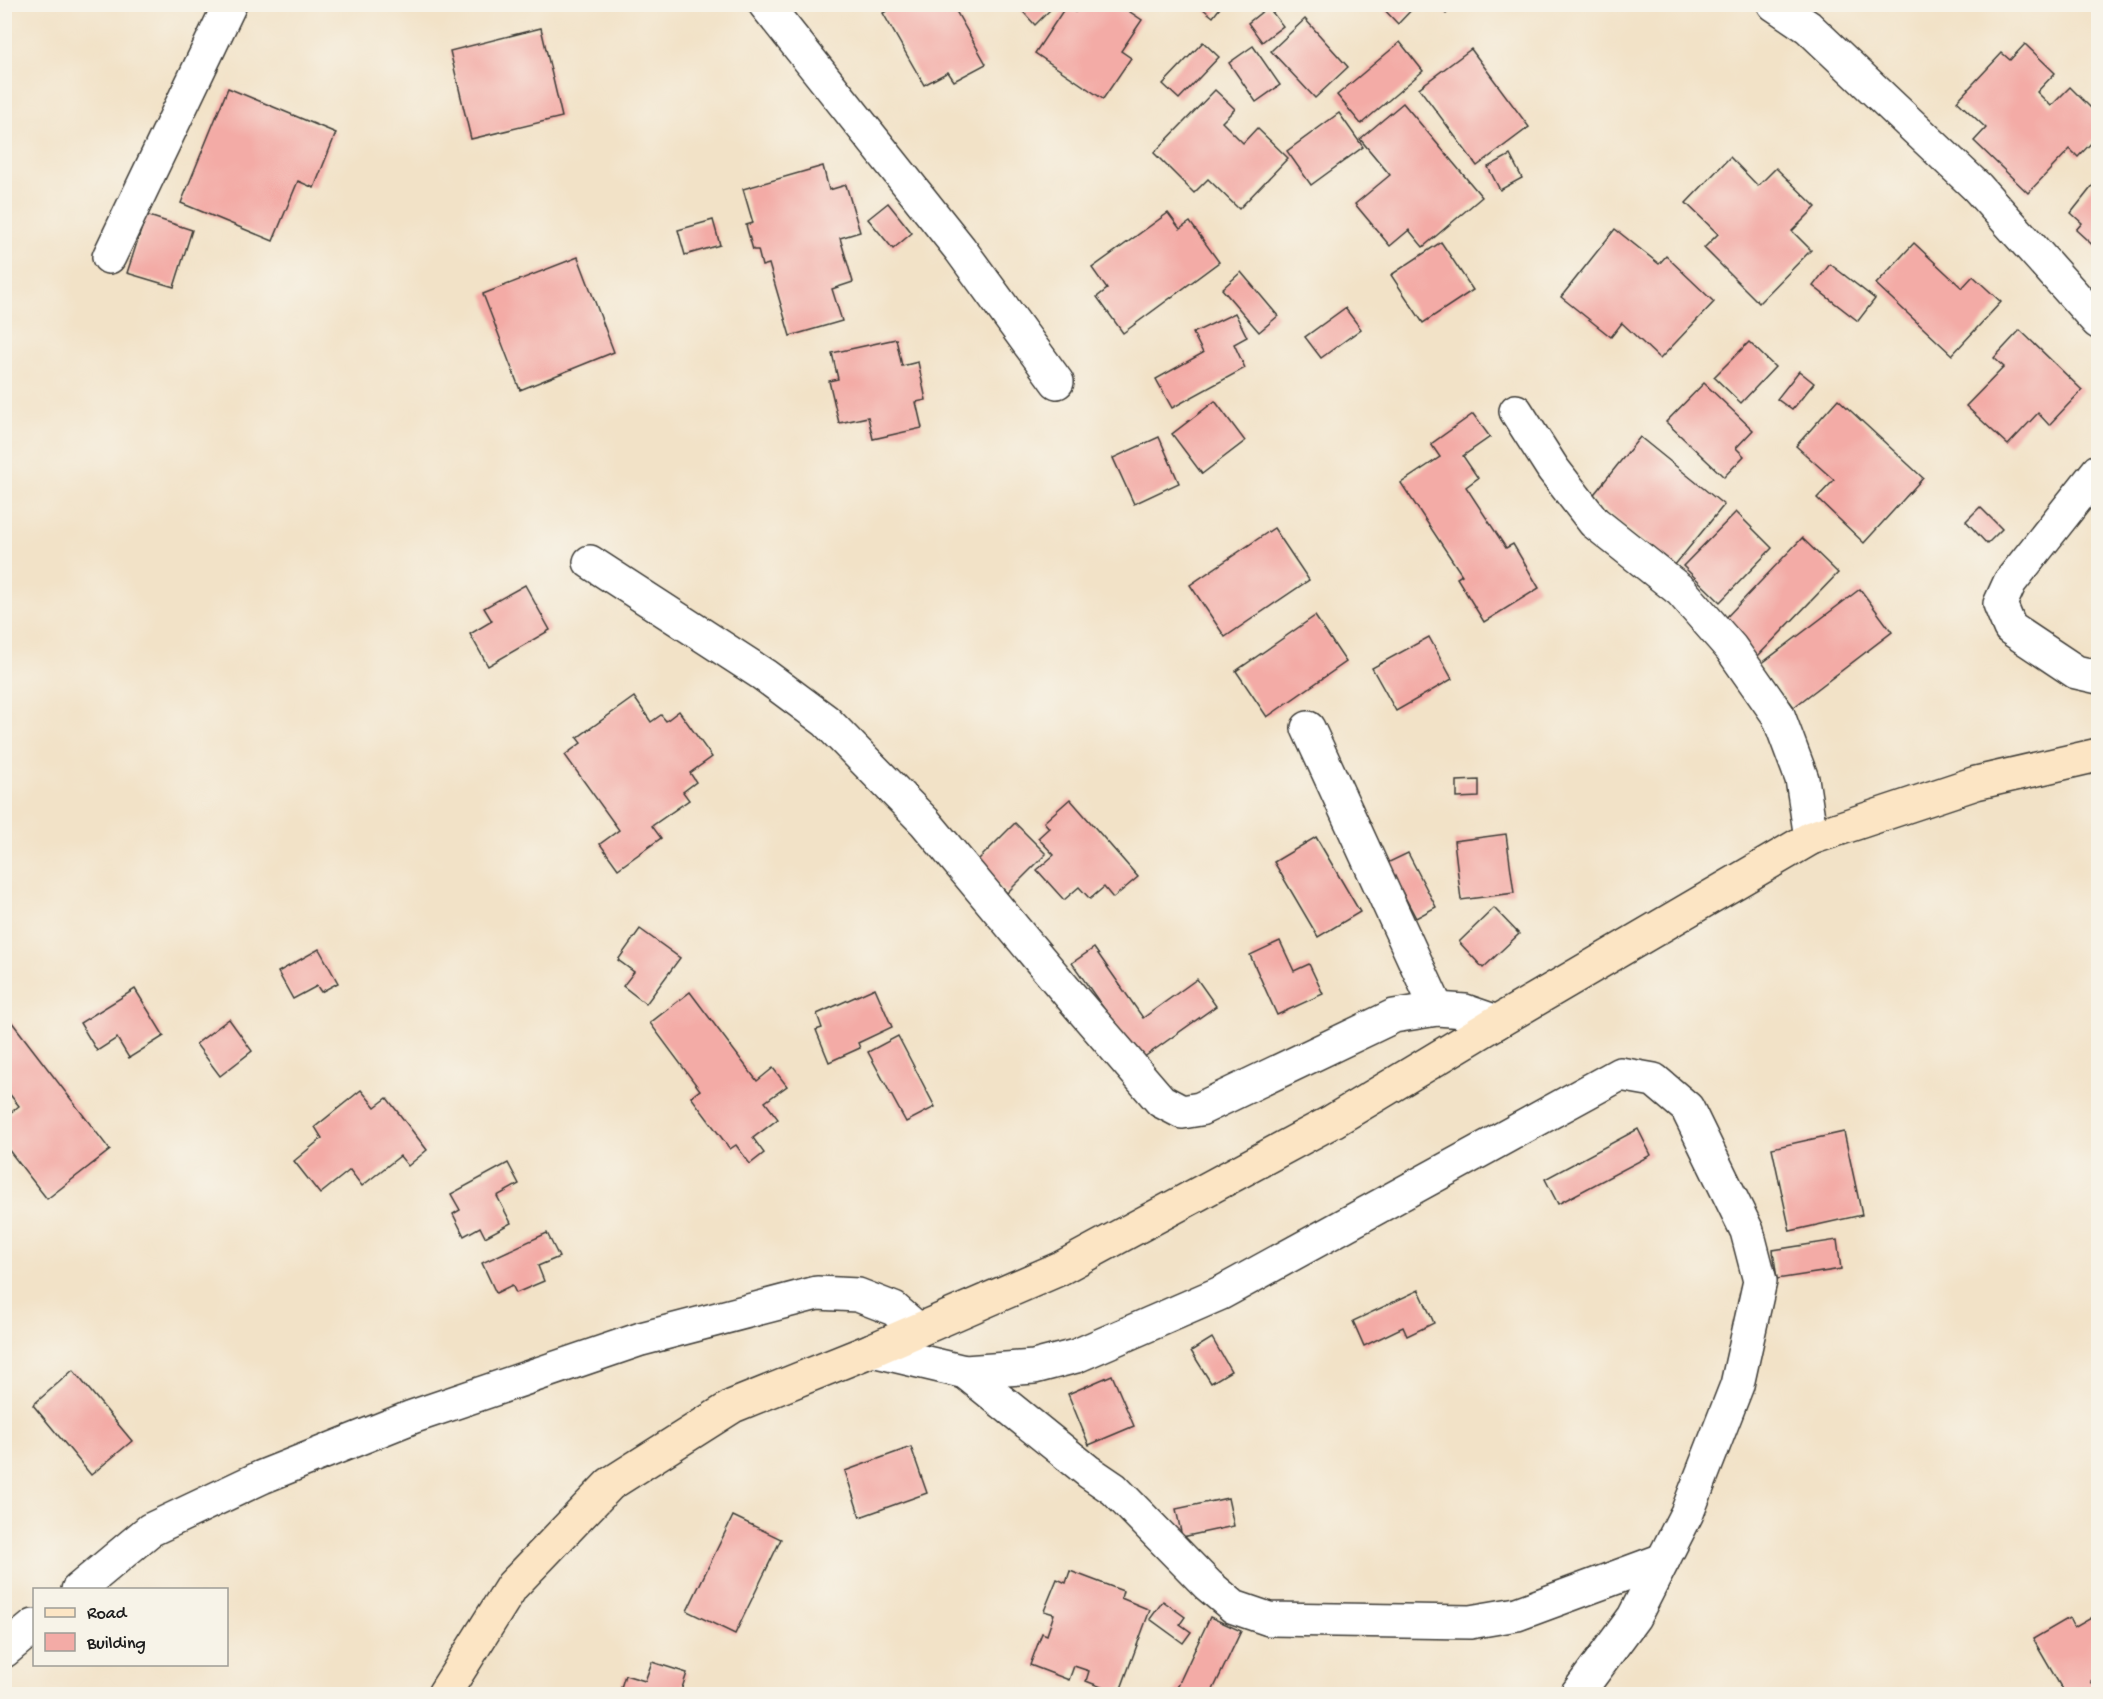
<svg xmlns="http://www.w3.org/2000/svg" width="2103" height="1699" viewBox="0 0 2103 1699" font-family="'Gochi Hand',sans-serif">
	<rect width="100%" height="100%" fill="#f7f3e8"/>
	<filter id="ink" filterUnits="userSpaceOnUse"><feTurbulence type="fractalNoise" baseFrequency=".0167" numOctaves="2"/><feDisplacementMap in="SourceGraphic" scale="12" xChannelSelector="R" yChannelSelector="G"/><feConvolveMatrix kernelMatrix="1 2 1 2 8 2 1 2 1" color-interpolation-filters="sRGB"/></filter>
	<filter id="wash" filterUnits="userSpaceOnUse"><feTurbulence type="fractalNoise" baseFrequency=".008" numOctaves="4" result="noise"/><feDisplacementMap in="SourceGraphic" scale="24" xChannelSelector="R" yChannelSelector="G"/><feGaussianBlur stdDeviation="1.35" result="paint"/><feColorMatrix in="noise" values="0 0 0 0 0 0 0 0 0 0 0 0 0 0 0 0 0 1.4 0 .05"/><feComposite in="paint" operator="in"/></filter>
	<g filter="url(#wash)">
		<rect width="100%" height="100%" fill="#f2e2c7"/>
		<g id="blocks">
			<g fill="#f3aba6">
				<polygon points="898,4 952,4 986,64 954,81 948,72 924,85 883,13"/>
				<polygon points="1016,4 1047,4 1051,9 1035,25"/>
				<polygon points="1080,4 1118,4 1142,20 1121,51 1131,58 1103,99 1035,53 1066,6 1075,12"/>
				<polygon points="1197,4 1223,4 1213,17"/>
				<polygon points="1379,4 1417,4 1398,24"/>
				<polygon points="1437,4 1457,4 1446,14"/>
				<polygon points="2084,4 2098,4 2098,14"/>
				<polygon points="1268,7 1283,26 1262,42 1248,23"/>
				<polygon points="1305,19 1348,67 1315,98 1271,51"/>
				<polygon points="541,28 562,117 471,139 450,51"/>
				<polygon points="1203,42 1219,57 1179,99 1163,84"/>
				<polygon points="1400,42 1423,71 1361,124 1337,95"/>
				<polygon points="2025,44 2055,73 2037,92 2051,106 2070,87 2098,115 2098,136 2078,157 2070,149 2028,193 1974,141 1986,128 1957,101 2002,53 2010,60"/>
				<polygon points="1253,46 1280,85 1256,102 1229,63"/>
				<polygon points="1471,49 1529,127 1477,166 1419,88"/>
				<polygon points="228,88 336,133 314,188 298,181 273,241 181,203"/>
				<polygon points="1215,90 1235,109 1222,122 1243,143 1257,128 1288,158 1239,209 1208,179 1194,193 1154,153"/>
				<polygon points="1403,103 1482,197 1423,247 1409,230 1390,246 1355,204 1390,175 1360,139"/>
				<polygon points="1339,113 1363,147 1311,185 1287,151"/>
				<polygon points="1510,155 1522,178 1500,190 1488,167"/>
				<polygon points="1730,157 1758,186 1776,168 1816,207 1792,231 1811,250 1759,303 1704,248 1718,234 1686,203"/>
				<polygon points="823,166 829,190 846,185 860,232 840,238 853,282 832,289 842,321 790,336 769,264 762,266 758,250 753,250 746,225 753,223 743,189"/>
				<polygon points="2098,179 2098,250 2076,230 2082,223 2071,213"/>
				<polygon points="888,203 912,233 893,249 868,219"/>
				<polygon points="1168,213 1180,229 1190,222 1219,262 1123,333 1097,297 1107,289 1092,268"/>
				<polygon points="146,215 192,230 174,287 127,273"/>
				<polygon points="713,220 720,245 685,255 678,230"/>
				<polygon points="1615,229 1659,264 1666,256 1714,302 1660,359 1622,323 1611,337 1561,297"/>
				<polygon points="1441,242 1473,290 1423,323 1391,275"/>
				<polygon points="1914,243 1962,288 1973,276 2001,302 1952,355 1876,284"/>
				<polygon points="578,257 614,352 520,390 483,294"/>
				<polygon points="1830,264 1875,299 1858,321 1813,286"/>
				<polygon points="1241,272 1278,316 1259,332 1222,289"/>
				<polygon points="1345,308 1361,329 1321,358 1305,337"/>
				<polygon points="1235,313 1247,337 1234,344 1245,368 1172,408 1156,379 1203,353 1193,333"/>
				<polygon points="2020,330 2082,390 2049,425 2038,413 2008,445 1966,406 2004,367 1994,358"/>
				<polygon points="896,339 902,366 918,362 926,400 916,402 922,428 873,439 868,417 839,423 829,381 838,379 832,353"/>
				<polygon points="1749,342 1775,367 1741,403 1714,377"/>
				<polygon points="1799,371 1814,383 1792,410 1777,399"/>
				<polygon points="1704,383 1753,430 1736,448 1744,456 1724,477 1666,422"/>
				<polygon points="1838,399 1923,478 1864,543 1817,498 1834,480 1796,446"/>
				<polygon points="1215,401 1245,441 1202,474 1172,434"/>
				<polygon points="1473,414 1490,437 1463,456 1478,478 1466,487 1506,548 1513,544 1539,588 1484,622 1457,578 1462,575 1401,483 1440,457 1431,444"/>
				<polygon points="1159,437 1179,483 1134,504 1113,458"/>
				<polygon points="1640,437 1724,505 1674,566 1591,498"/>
				<polygon points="1980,507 2002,529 1987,544 1966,521"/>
				<polygon points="1736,512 1772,548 1720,602 1683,566"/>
				<polygon points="1274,528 1309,580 1225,637 1190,585"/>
				<polygon points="1802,538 1838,573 1756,658 1721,623"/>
				<polygon points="525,585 550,630 488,666 470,634 492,621 484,608"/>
				<polygon points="1860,589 1892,632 1794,707 1761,664"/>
				<polygon points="1315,616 1346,662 1267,717 1236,671"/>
				<polygon points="1429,637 1452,679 1396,711 1372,668"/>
				<polygon points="634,697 651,722 661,715 666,721 679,711 712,757 690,773 696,782 683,792 689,800 652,826 661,838 618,869 600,844 619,830 565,755 581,743 577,738"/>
				<polygon points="1479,780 1479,797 1457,798 1457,781"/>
				<polygon points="1070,799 1138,877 1113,898 1104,887 1090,899 1079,887 1064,900 1037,870 1054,855 1038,838 1049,828 1044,822"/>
				<polygon points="1015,823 1046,854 1007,893 976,862"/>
				<polygon points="1506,834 1514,893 1461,900 1454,841"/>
				<polygon points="1316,837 1360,912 1318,937 1274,862"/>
				<polygon points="1408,853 1436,907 1416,918 1387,863"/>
				<polygon points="1494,908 1519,934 1483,968 1459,942"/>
				<polygon points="640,929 680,958 646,1004 623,986 634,972 618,960"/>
				<polygon points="1280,941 1294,971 1309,964 1323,994 1277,1015 1250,955"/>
				<polygon points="1094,948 1143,1018 1197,979 1216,1006 1140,1060 1072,963"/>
				<polygon points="319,949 338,983 321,992 317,986 293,999 278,972"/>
				<polygon points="875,988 892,1027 858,1043 860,1048 829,1062 816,1030 822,1028 817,1014"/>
				<polygon points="135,989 164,1036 129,1058 117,1038 97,1051 80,1023"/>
				<polygon points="690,992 757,1081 773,1068 787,1086 765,1102 778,1119 753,1138 764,1153 750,1164 736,1145 730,1149 691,1097 700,1090 650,1023"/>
				<polygon points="229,1019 252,1051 220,1076 196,1044"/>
				<polygon points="11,1021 110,1150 47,1199 4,1144 4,1118 19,1106 4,1087 4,1026"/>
				<polygon points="898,1036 935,1107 906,1122 868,1052"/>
				<polygon points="361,1090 375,1107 387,1098 427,1150 408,1166 400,1156 362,1186 350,1170 320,1194 294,1161 322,1138 315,1127"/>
				<polygon points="1638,1129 1651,1155 1558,1204 1545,1179"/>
				<polygon points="1844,1132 1862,1215 1790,1231 1772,1148"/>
				<polygon points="508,1163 519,1184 497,1196 511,1223 485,1237 480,1227 464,1236 453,1214 460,1210 451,1194"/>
				<polygon points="547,1233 559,1257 538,1266 544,1281 516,1293 512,1285 496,1293 482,1263"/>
				<polygon points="1837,1240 1841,1269 1777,1279 1773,1250"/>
				<polygon points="1419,1290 1434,1323 1407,1336 1403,1327 1364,1346 1353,1321"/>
				<polygon points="1212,1338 1231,1371 1211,1383 1191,1351"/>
				<polygon points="73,1370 132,1441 91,1475 33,1405"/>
				<polygon points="1112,1375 1134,1426 1089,1445 1068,1394"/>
				<polygon points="911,1447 927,1493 860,1517 845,1471"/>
				<polygon points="1228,1498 1234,1526 1182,1537 1176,1509"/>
				<polygon points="733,1516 781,1539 735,1634 687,1611"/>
				<polygon points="1070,1571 1123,1591 1121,1598 1150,1610 1119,1694 1086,1681 1089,1671 1074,1666 1069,1680 1030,1665 1042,1633 1047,1635 1054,1614 1044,1611 1057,1579 1066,1583"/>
				<polygon points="1163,1601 1185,1617 1180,1624 1191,1632 1183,1643 1150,1619"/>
				<polygon points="2098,1614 2098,1677 2091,1681 2096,1689 2087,1694 2065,1694 2033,1639 2069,1618 2074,1628"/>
				<polygon points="1210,1617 1241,1631 1211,1694 1174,1694"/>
				<polygon points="652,1662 687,1673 680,1694 619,1694 625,1675 645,1681"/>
			</g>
		</g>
	</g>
	<g filter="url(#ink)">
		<use href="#blocks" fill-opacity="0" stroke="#3c3a36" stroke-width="1.5"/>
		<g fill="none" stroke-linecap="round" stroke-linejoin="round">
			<defs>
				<g id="street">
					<polyline points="765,4 960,249 1057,382"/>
					<polyline points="1774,4 1808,27 1977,187 2098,322"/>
					<polyline points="109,257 230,4"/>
					<polyline points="1516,411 1553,469 1594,522 1681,591 1731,648 1778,715 1802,779 1811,838"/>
					<polyline points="2098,471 2010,582 2000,604 2010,628 2076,672 2098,677"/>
					<polyline points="590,562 764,675 826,721 925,822 1062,986 1161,1101 1182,1112 1200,1109 1394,1016 1437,1009 1465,1011 1497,1022"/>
					<polyline points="1308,728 1437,1009"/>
					<polyline points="872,1350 965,1372 1034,1367 1076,1356 1221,1293 1620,1074 1654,1080 1687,1108 1747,1231 1760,1281 1737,1385 1687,1513 1634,1617 1577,1694"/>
					<polyline points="965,1372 1089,1472 1114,1489 1208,1585 1234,1607 1269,1619 1470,1622 1517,1614 1663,1560"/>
					<polyline points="78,1590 150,1530 262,1477 412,1417 641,1339 817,1293 858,1295 894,1309 917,1329"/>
					<polyline points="4,1651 34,1626"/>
				</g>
				<polyline id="secondary" points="444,1694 512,1586 610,1484 733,1406 872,1350 1059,1269 1333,1121 1497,1022 1811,838 1976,783 2098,755"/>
			</defs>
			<use href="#street" stroke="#3c3a36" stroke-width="36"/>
			<use href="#secondary" stroke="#3c3a36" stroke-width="36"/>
			<use href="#street" stroke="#fff" stroke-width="33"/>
			<use href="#secondary" stroke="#fce5c4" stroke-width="33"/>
		</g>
	</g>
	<rect width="2103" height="1699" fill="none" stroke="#f7f3e8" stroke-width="24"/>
	<rect x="33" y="1588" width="195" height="78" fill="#f7f3e8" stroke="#9f9d96" stroke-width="1.5"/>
	<rect x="45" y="1608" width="30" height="9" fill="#fce5c4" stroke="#9f9d96" stroke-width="1.5"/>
	<text x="87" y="1618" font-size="18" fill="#1c1c1c">Road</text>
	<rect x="45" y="1633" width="30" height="18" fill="#f3aba6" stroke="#9f9d96" stroke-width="1.5"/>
	<text x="87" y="1648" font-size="18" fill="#1c1c1c">Building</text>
</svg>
